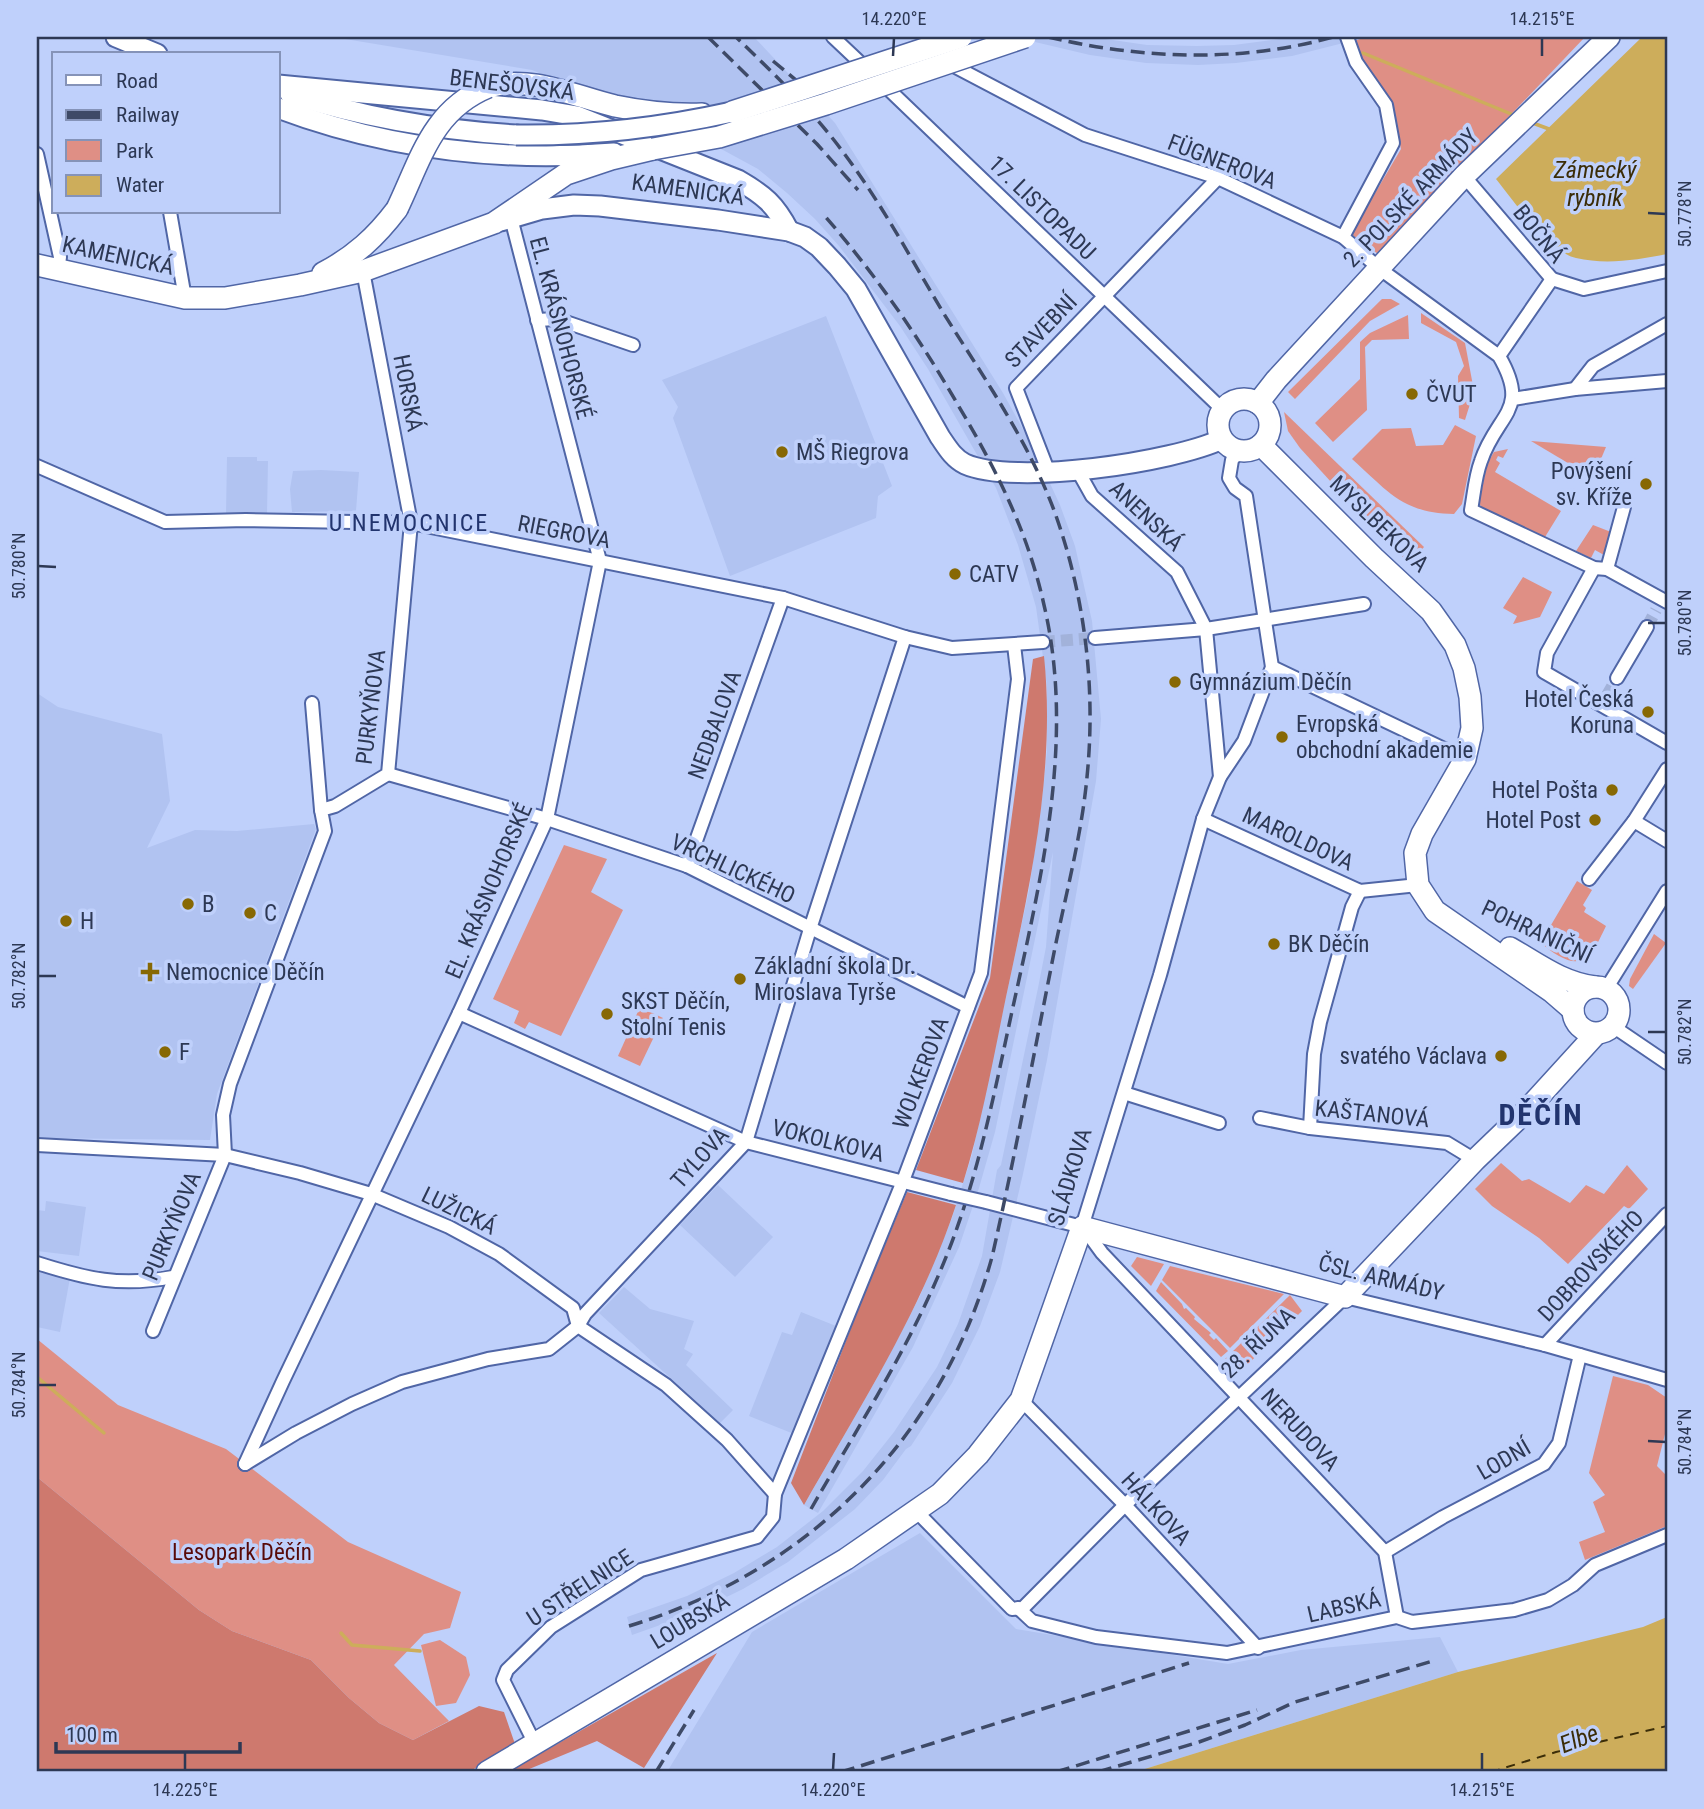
<svg xmlns="http://www.w3.org/2000/svg" width="1704" height="1809" viewBox="0 0 1704 1809" font-family="'Roboto Condensed',sans-serif">
	<rect width="100%" height="100%" fill="#bfd0fb"/>
	<g fill="#b1c3f1">
		<polygon points="333,37 754,37 835,123 1003,393 1035,451 1060,505 1075,546 1092,621 1101,719 1096,781 1047,1060 1023,1174 1000,1272 980,1326 952,1383 911,1446 906,1449 883,1480 855,1509 788,1562 743,1589 694,1613 632,1635 627,1617 687,1596 734,1573 777,1547 823,1511 863,1471 894,1432 937,1367 958,1324 982,1256 997,1170 1001,1165 1038,988 1046,947 1053,852 995,1132 979,1188 959,1247 913,1347 818,1513 804,1505 877,1378 920,1296 952,1218 972,1155 1029,890 1043,791 1047,751 1047,686 1036,607 1018,545 996,488 928,369 900,326 839,246 815,219 787,193 758,169 712,144 532,70"/>
		<polygon points="1014,37 1092,37 1147,45 1197,46 1234,45 1294,37 1367,37 1292,56 1236,63 1198,65 1146,63 1090,55"/>
		<polygon points="826,316 892,486 878,496 876,518 730,576 673,418 678,407 662,380"/>
		<polygon points="227,457 257,457 257,461 268,461 267,514 226,514"/>
		<polygon points="321,470 359,472 356,511 292,512 290,489 293,471"/>
		<polygon points="37,693 58,707 162,734 170,801 147,848 195,830 237,831 314,824 316,829 217,1094 210,1140 37,1138"/>
		<polygon points="718,1185 773,1237 735,1277 680,1225"/>
		<polygon points="46,1201 86,1207 79,1256 37,1251 37,1210 45,1211"/>
		<polygon points="37,1271 70,1278 60,1332 37,1327"/>
		<polygon points="624,1287 650,1309 694,1321 684,1349 693,1354 686,1365 733,1410 720,1423 599,1313"/>
		<polygon points="801,1312 836,1326 794,1434 749,1416 782,1332 792,1335"/>
		<polygon points="920,1533 1016,1629 1228,1664 1301,1650 1440,1637 1458,1672 1135,1772 667,1772 752,1632"/>
	</g>
	<g fill="#df8f85">
		<polygon points="1367,37 1585,37 1378,254 1351,234 1401,149 1390,99 1347,43"/>
		<polygon points="1382,299 1391,299 1400,304 1370,321 1295,399 1288,392"/>
		<polygon points="1421,313 1465,343 1474,391 1465,420 1459,418 1458,376 1464,366 1456,342 1421,323"/>
		<polygon points="1408,315 1409,339 1372,340 1365,347 1367,410 1333,442 1315,423 1360,379 1360,342 1370,333"/>
		<polygon points="1284,412 1424,547 1411,562 1408,562 1364,518 1300,448 1288,431"/>
		<path d="M 1455,425 L 1476,436 L 1462,504 L 1454,514 C 1402,513 1388,491 1352,459 L 1382,429 L 1411,428 L 1416,446 L 1443,445 Z"/>
		<polygon points="1531,441 1606,447 1593,478"/>
		<polygon points="1508,449 1503,458 1498,456 1496,460 1500,463 1495,472 1561,511 1545,537 1482,508 1479,503 1487,464 1494,452"/>
		<polygon points="1593,525 1611,532 1604,555 1595,550 1591,558 1576,551"/>
		<polygon points="1523,577 1552,592 1540,617 1513,624 1517,616 1503,608"/>
		<polygon points="564,845 607,859 591,892 623,910 561,1036 529,1022 525,1029 514,1023 519,1011 493,999"/>
		<path d="M 1577,881 L 1592,890 L 1583,905 L 1586,908 L 1584,912 L 1606,926 C 1595,948 1587,972 1559,956 C 1552,952 1546,948 1541,942 Z"/>
		<polygon points="1654,934 1666,943 1633,989 1629,986 1630,979"/>
		<polygon points="640,1007 663,1018 640,1066 618,1056"/>
		<polygon points="1501,1163 1522,1181 1529,1179 1570,1203 1586,1185 1604,1194 1627,1165 1648,1189 1629,1209 1624,1206 1568,1264 1539,1238 1492,1206 1475,1189"/>
		<polygon points="1137,1257 1164,1264 1151,1286 1131,1266"/>
		<polygon points="1170,1266 1284,1294 1230,1348 1162,1280"/>
		<polygon points="1161,1282 1182,1304 1184,1309 1186,1308 1195,1317 1194,1319 1211,1333 1209,1335 1214,1340 1216,1338 1228,1351 1221,1357 1156,1291"/>
		<polygon points="1290,1295 1302,1311 1238,1374 1224,1360"/>
		<polygon points="37,1339 118,1405 226,1449 348,1542 461,1592 450,1628 424,1634 394,1665 449,1721 413,1740 379,1723 349,1698 311,1660 232,1631 199,1610 37,1477"/>
		<polygon points="1613,1376 1648,1385 1667,1398 1667,1426 1657,1466 1667,1476 1667,1526 1585,1560 1579,1542 1605,1532 1593,1502 1605,1495 1589,1473"/>
		<polygon points="440,1640 466,1657 470,1675 456,1703 436,1706 421,1645"/>
	</g>
	<g fill="#ce796e">
		<path d="M 1044,656 C 1056,771 1030,885 1006,997 C 993,1060 982,1122 963,1183 L 916,1170 L 990,978 L 1033,659 Z"/>
		<path d="M 907,1192 L 956,1205 C 921,1312 859,1408 804,1505 L 791,1483 L 861,1302 Z"/>
		<polygon points="37,1477 199,1610 232,1631 311,1660 349,1698 379,1723 413,1740 479,1706 504,1712 515,1744 469,1772 37,1772"/>
		<polygon points="717,1653 644,1768 597,1741 522,1772 508,1772"/>
	</g>
	<g fill="#cdad5b">
		<path d="M 1642,37 L 1667,37 L 1667,254 C 1637,260 1606,265 1576,258 C 1548,252 1514,201 1496,179 Z"/>
		<polygon points="1667,1617 1667,1772 1135,1772 1458,1672 1643,1627"/>
	</g>
	<g fill="none" stroke-linecap="round" stroke-linejoin="round">
		<g stroke="#cdad5b" stroke-width="3.5">
			<polyline points="1363,53 1516,116"/>
			<polyline points="1530,122 1549,129"/>
			<polyline points="37,1377 104,1433"/>
			<polyline points="341,1633 352,1645 420,1651"/>
		</g>
		<polyline stroke="#3b2d08" stroke-width="2" stroke-dasharray="9 7" stroke-linecap="butt" points="1491,1772 1556,1752 1667,1726"/>
		<g stroke="#a2b2da" stroke-width="12" stroke-dasharray="12 6" stroke-linecap="butt">
			<polyline points="1647,627 1656,610"/>
			<polyline points="1043,642 1095,638"/>
			<polyline points="1606,697 1617,678"/>
		</g>
		<defs>
			<g id="street">
				<polyline points="833,37 869,71"/>
				<path d="M 948,63 L 1085,135 L 1218,178 L 1343,237 L 1380,269 L 1499,356 C 1531,411 1497,413 1481,461 C 1475,477 1474,494 1471,510 L 1594,568 L 1607,569 L 1667,602"/>
				<polyline points="882,83 1223,410"/>
				<polyline points="37,154 60,257 58,270"/>
				<polyline points="1464,176 1552,279"/>
				<polyline points="170,212 185,298"/>
				<polyline points="1343,237 1393,143 1386,105 1356,62 1347,37"/>
				<polyline points="1552,279 1584,289 1667,271"/>
				<polyline points="537,320 557,319 633,345"/>
				<polyline points="1499,356 1552,279"/>
				<polyline points="1575,389 1593,366 1667,324"/>
				<polyline points="1513,399 1575,389 1667,381"/>
				<polyline points="37,466 165,522 246,520 411,523 783,598 905,637 952,648 1043,642"/>
				<polyline points="1078,471 1092,496 1177,572 1206,629 1220,777"/>
				<polyline points="1049,473 1016,388 1218,178"/>
				<polyline points="1594,568 1547,653 1544,672 1667,743"/>
				<polyline points="1607,569 1624,507"/>
				<polyline points="1095,638 1206,629 1364,604"/>
				<polyline points="1272,667 1465,759"/>
				<polyline points="1617,678 1647,627"/>
				<polyline points="312,703 321,810"/>
				<polyline points="388,774 547,819 687,866 968,1007"/>
				<polyline points="1203,819 1360,891 1418,885"/>
				<polyline points="1634,821 1667,841"/>
				<polyline points="687,866 783,598"/>
				<polyline points="1589,879 1634,821 1667,769"/>
				<polyline points="1606,989 1667,891"/>
				<polyline points="459,1013 746,1142 951,1194"/>
				<polyline points="1614,1027 1667,1063"/>
				<polyline points="1124,1093 1219,1123"/>
				<polyline points="1260,1118 1310,1128 1447,1143 1475,1160"/>
				<polyline points="1310,1128 1314,1054 1320,1022 1352,907 1360,891"/>
				<polyline points="37,1145 225,1155 300,1173 371,1194 449,1227 499,1254 573,1308 578,1326 666,1385 727,1440 775,1494"/>
				<polyline points="986,1202 1082,1227"/>
				<polyline points="1082,1227 1160,975 1203,819 1220,777 1244,741 1272,667 1246,496 1235,488 1229,478 1232,460 1239,451"/>
				<polyline points="1083,1227 1102,1253 1385,1552 1397,1617"/>
				<path d="M 37,1263 C 87,1279 120,1287 173,1277"/>
				<polyline points="153,1331 225,1155 223,1115 230,1084 325,831 321,810 335,806 388,774 411,523 363,271"/>
				<polyline points="1545,1345 1667,1214"/>
				<polyline points="1021,1400 1125,1505 1258,1648"/>
				<polyline points="245,1464 283,1381 459,1013 547,819 600,561 511,218"/>
				<polyline points="245,1464 296,1433 352,1404 402,1382 488,1359 549,1349 578,1326 585,1314 746,1142 810,929 905,637"/>
				<polyline points="917,1512 1012,1609 1023,1608 1125,1505 1345,1297 1545,1345 1667,1380"/>
				<polyline points="1385,1552 1443,1517 1544,1464 1559,1443 1580,1355"/>
				<polyline points="1018,1608 1032,1621 1096,1637 1227,1653 1397,1617 1412,1622 1514,1610 1548,1600 1573,1585 1595,1565 1667,1535"/>
				<polyline points="535,1744 503,1680 507,1670 551,1627 641,1570 757,1537 773,1517 775,1494 903,1181 981,973 1018,679 1014,645"/>
			</g>
			<g id="secondary">
				<polyline points="116,37 157,54"/>
				<path d="M 278,85 L 542,110 L 577,116 L 738,180 C 764,195 775,204 789,231"/>
				<path d="M 290,94 C 365,118 438,130 516,135"/>
				<path d="M 278,108 C 387,149 499,162 614,153"/>
				<path d="M 501,221 L 542,209 L 574,205 L 600,206 L 718,220 L 789,231 L 805,237 L 819,247 L 837,266 L 856,289 L 940,437 C 947,447 953,458 965,464 C 1014,486 1174,462 1222,439"/>
			</g>
			<g id="primary">
				<path d="M 488,87 C 533,75 573,96 615,106 C 644,112 673,115 702,114"/>
				<polyline points="37,265 185,298 225,298 300,285 363,271 494,223 566,174 611,159 653,149"/>
				<path d="M 323,273 C 354,257 376,237 397,209"/>
				<circle cx="1244" cy="425" r="26"/>
				<polyline points="1258,403 1276,380 1464,176 1609,37"/>
				<polyline points="1261,445 1374,558 1431,611 1455,645 1464,668 1470,697 1472,728 1465,759 1422,834 1415,853 1418,885 1435,911 1551,991 1573,1010"/>
				<path d="M 1510,948 C 1538,964 1562,983 1595,987"/>
				<circle cx="1596" cy="1010" r="23"/>
				<polyline points="487,1772 846,1559 940,1494 978,1455 1021,1400 1082,1227 1345,1297 1475,1160 1525,1112 1596,1034"/>
			</g>
		</defs>
		<use href="#street" stroke="#5066a6" stroke-width="16"/>
		<use href="#secondary" stroke="#5066a6" stroke-width="23"/>
		<use href="#primary" stroke="#5066a6" stroke-width="24"/>
		<use href="#street" stroke="#fff" stroke-width="12"/>
		<use href="#secondary" stroke="#fff" stroke-width="19"/>
		<use href="#primary" stroke="#fff" stroke-width="21"/>
		<g stroke="#3e4a67" stroke-width="3.5" stroke-dasharray="14 7" stroke-linecap="butt">
			<polyline points="708,37 817,144 858,190"/>
			<path d="M 1048,37 C 1142,59 1240,63 1333,37"/>
			<polyline points="773,61 820,100"/>
			<path d="M 811,1509 C 855,1432 904,1356 939,1274 C 975,1191 992,1104 1011,1016 C 1040,883 1076,741 1044,605 C 1028,532 996,469 958,405 C 919,337 875,274 824,215"/>
			<path d="M 629,1626 C 809,1571 942,1439 992,1257 C 1014,1161 1032,1064 1051,968 C 1063,904 1081,841 1087,777 C 1096,688 1085,597 1055,513 C 1029,442 984,378 944,314 C 910,257 878,197 837,144 C 807,105 771,71 736,37"/>
			<polyline points="656,1772 694,1710"/>
			<polyline points="841,1772 1189,1663"/>
			<polyline points="1056,1772 1257,1710"/>
			<polyline points="1098,1772 1199,1742 1245,1725 1295,1702 1436,1660"/>
		</g>
		<defs>
			<polyline id="street-bridge" points="951,1194 986,1202"/>
			<path id="secondary-bridge" d="M 516,135 C 589,136 660,128 732,112"/>
			<g id="primary-bridge">
				<polyline points="732,112 961,37"/>
				<polyline points="653,149 719,137 826,104 1025,37"/>
				<path d="M 397,209 C 421,159 432,110 488,87"/>
			</g>
		</defs>
		<use href="#street-bridge" stroke="#5066a6" stroke-width="16" stroke-linecap="butt"/>
		<use href="#secondary-bridge" stroke="#5066a6" stroke-width="23" stroke-linecap="butt"/>
		<use href="#primary-bridge" stroke="#5066a6" stroke-width="24" stroke-linecap="butt"/>
		<use href="#street-bridge" stroke="#fff" stroke-width="12"/>
		<use href="#secondary-bridge" stroke="#fff" stroke-width="19"/>
		<use href="#primary-bridge" stroke="#fff" stroke-width="21"/>
	</g>
	<path fill="none" stroke="#2d3854" stroke-width="2.5" d="M 893,56 L 894,38M 1542,56 L 1542,38M 1648,213 L 1666,214M 38,566 L 56,567M 1648,623 L 1666,623M 38,976 L 56,976M 1648,1032 L 1666,1032M 38,1385 L 56,1385M 1648,1441 L 1666,1442M 185,1770 L 185,1753M 833,1770 L 834,1753M 1482,1770 L 1482,1753"/>
	<g fill="#876804" stroke="#bfd0fb" stroke-width="2.5">
		<circle cx="1412" cy="394" r="7"/>
		<circle cx="782" cy="452" r="7"/>
		<circle cx="1646" cy="484" r="7"/>
		<circle cx="955" cy="574" r="7"/>
		<circle cx="1175" cy="682" r="7"/>
		<circle cx="1648" cy="712" r="7"/>
		<circle cx="1282" cy="737" r="7"/>
		<circle cx="1612" cy="790" r="7"/>
		<circle cx="1595" cy="820" r="7"/>
		<circle cx="188" cy="904" r="7"/>
		<circle cx="250" cy="913" r="7"/>
		<circle cx="66" cy="921" r="7"/>
		<circle cx="1274" cy="944" r="7"/>
		<path d="M146.5 961.5h7v7h7v7h-7v7h-7v-7h-7v-7h7z"/>
		<circle cx="740" cy="979" r="7"/>
		<circle cx="607" cy="1014" r="7"/>
		<circle cx="165" cy="1052" r="7"/>
		<circle cx="1501" cy="1056" r="7"/>
	</g>
	<g text-anchor="middle" dominant-baseline="central" stroke-width="7" stroke-linejoin="round" paint-order="stroke">
		<g font-size="23" fill="#2d3854" stroke="#bfd0fb">
			<text transform="translate(512 85) rotate(7)">BENEŠOVSKÁ</text>
			<text transform="translate(1222 162) rotate(21)">FÜGNEROVA</text>
			<text transform="translate(688 190) rotate(8)">KAMENICKÁ</text>
			<text transform="translate(1411 198) rotate(-46)">2. POLSKÉ ARMÁDY</text>
			<text transform="translate(1042 208) rotate(44)">17. LISTOPADU</text>
			<text transform="translate(1539 234) rotate(51)">BOČNÁ</text>
			<text transform="translate(118 256) rotate(12)">KAMENICKÁ</text>
			<text transform="translate(561 328) rotate(75)">EL. KRÁSNOHORSKÉ</text>
			<text transform="translate(1041 331) rotate(-46)">STAVEBNÍ</text>
			<text transform="translate(408 393) rotate(79)">HORSKÁ</text>
			<text transform="translate(1146 516) rotate(43)">ANENSKÁ</text>
			<text transform="translate(1379 524) rotate(44)">MYSLBEKOVA</text>
			<text transform="translate(564 532) rotate(11)">RIEGROVA</text>
			<text transform="translate(371 707) rotate(-83)">PURKYŇOVA</text>
			<text transform="translate(715 725) rotate(-70)">NEDBALOVA</text>
			<text transform="translate(1298 839) rotate(25)">MAROLDOVA</text>
			<text transform="translate(733 869) rotate(25)">VRCHLICKÉHO</text>
			<text transform="translate(489 891) rotate(-67)">EL. KRÁSNOHORSKÉ</text>
			<text transform="translate(1537 932) rotate(25)">POHRANIČNÍ</text>
			<text transform="translate(921 1073) rotate(-69)">WOLKEROVA</text>
			<text transform="translate(1372 1114) rotate(6)">KAŠTANOVÁ</text>
			<text transform="translate(828 1141) rotate(14)">VOKOLKOVA</text>
			<text transform="translate(700 1158) rotate(-48)">TYLOVA</text>
			<text transform="translate(1070 1177) rotate(-73)">SLÁDKOVA</text>
			<text transform="translate(459 1211) rotate(26)">LUŽICKÁ</text>
			<text transform="translate(172 1226) rotate(-67)">PURKYŇOVA</text>
			<text transform="translate(1591 1266) rotate(-47)">DOBROVSKÉHO</text>
			<text transform="translate(1381 1278) rotate(14)">ČSL. ARMÁDY</text>
			<text transform="translate(1258 1343) rotate(-43)">28. ŘÍJNA</text>
			<text transform="translate(1300 1430) rotate(47)">NERUDOVA</text>
			<text transform="translate(1504 1460) rotate(-30)">LODNÍ</text>
			<text transform="translate(1156 1509) rotate(47)">HÁLKOVA</text>
			<text transform="translate(580 1588) rotate(-33)">U STŘELNICE</text>
			<text transform="translate(1344 1607) rotate(-13)">LABSKÁ</text>
			<text transform="translate(690 1621) rotate(-31)">LOUBSKÁ</text>
		</g>
		<g font-size="23" fill="#2d3854" stroke="#bfd0fb" text-anchor="start">
			<text x="1426" y="394">ČVUT</text>
			<text x="796" y="452">MŠ Riegrova</text>
			<text x="1632" y="471" text-anchor="end">Povýšení<tspan x="1632" dy="26">sv. Kříže</tspan></text>
			<text x="969" y="574">CATV</text>
			<text x="1189" y="682">Gymnázium Děčín</text>
			<text x="1634" y="699" text-anchor="end">Hotel Česká<tspan x="1634" dy="26">Koruna</tspan></text>
			<text x="1296" y="724">Evropská<tspan x="1296" dy="26">obchodní akademie</tspan></text>
			<text x="1598" y="790" text-anchor="end">Hotel Pošta</text>
			<text x="1581" y="820" text-anchor="end">Hotel Post</text>
			<text x="202" y="904">B</text>
			<text x="264" y="913">C</text>
			<text x="80" y="921">H</text>
			<text x="1288" y="944">BK Děčín</text>
			<text x="754" y="966">Základní škola Dr.<tspan x="754" dy="26">Miroslava Tyrše</tspan></text>
			<text x="166" y="972">Nemocnice Děčín</text>
			<text x="621" y="1001">SKST Děčín,<tspan x="621" dy="26">Stolní Tenis</tspan></text>
			<text x="179" y="1052">F</text>
			<text x="1487" y="1056" text-anchor="end">svatého Václava</text>
		</g>
		<g font-size="23" fill="#580a08" stroke="#bfd0fb">
			<text x="242" y="1552">Lesopark Děčín</text>
		</g>
		<g font-size="24" font-style="italic" fill="#3b2d08" stroke="#bfd0fb">
			<text x="1595" y="170">Zámecký<tspan x="1595" dy="28">rybník</tspan></text>
			<text transform="translate(1579 1739) rotate(-21)">Elbe</text>
		</g>
		<g font-size="24" letter-spacing="2" fill="#22346e" stroke="#bfd0fb">
			<text x="409" y="523">U NEMOCNICE</text>
		</g>
		<g font-size="30" font-weight="bold" letter-spacing="2" fill="#22346e" stroke="#bfd0fb">
			<text x="1541" y="1114">DĚČÍN</text>
		</g>
	</g>
	<rect width="1704" height="1809" fill="none" stroke="#bfd0fb" stroke-width="77"/>
	<rect x="52" y="52" width="228" height="161" fill="#bfd0fb" stroke="#8593b8" stroke-width="2"/>
	<rect x="66" y="75" width="35" height="10" fill="#ffffff" stroke="#8593b8" stroke-width="2"/>
	<text x="116" y="88" font-size="21" fill="#2d3854">Road</text>
	<rect x="66" y="110" width="35" height="10" fill="#3e4a67" stroke="#8593b8" stroke-width="2"/>
	<text x="116" y="122" font-size="21" fill="#2d3854">Railway</text>
	<rect x="66" y="140" width="35" height="21" fill="#df8f85" stroke="#8593b8" stroke-width="2"/>
	<text x="116" y="158" font-size="21" fill="#2d3854">Park</text>
	<rect x="66" y="175" width="35" height="21" fill="#cdad5b" stroke="#8593b8" stroke-width="2"/>
	<text x="116" y="192" font-size="21" fill="#2d3854">Water</text>
	<path d="M56 1742v10h184v-10" fill="none" stroke="#2d3854" stroke-width="3.5"/>
	<text x="66" y="1742" font-size="21" fill="#2d3854" stroke="#bfd0fb" stroke-width="5" paint-order="stroke">100 m</text>
	<rect x="38" y="38" width="1628" height="1732" fill="none" stroke="#2d3854" stroke-width="2.5"/>
	<g font-size="18" text-anchor="middle" fill="#2d3854">
		<text x="894" y="25">14.220°E</text>
		<text x="1542" y="25">14.215°E</text>
		<text transform="translate(1685 214) rotate(-90)" y="6">50.778°N</text>
		<text transform="translate(19 566) rotate(-90)" y="6">50.780°N</text>
		<text transform="translate(1685 623) rotate(-90)" y="6">50.780°N</text>
		<text transform="translate(19 976) rotate(-90)" y="6">50.782°N</text>
		<text transform="translate(1685 1032) rotate(-90)" y="6">50.782°N</text>
		<text transform="translate(19 1385) rotate(-90)" y="6">50.784°N</text>
		<text transform="translate(1685 1442) rotate(-90)" y="6">50.784°N</text>
		<text x="185" y="1796">14.225°E</text>
		<text x="833" y="1796">14.220°E</text>
		<text x="1482" y="1796">14.215°E</text>
	</g>
</svg>
